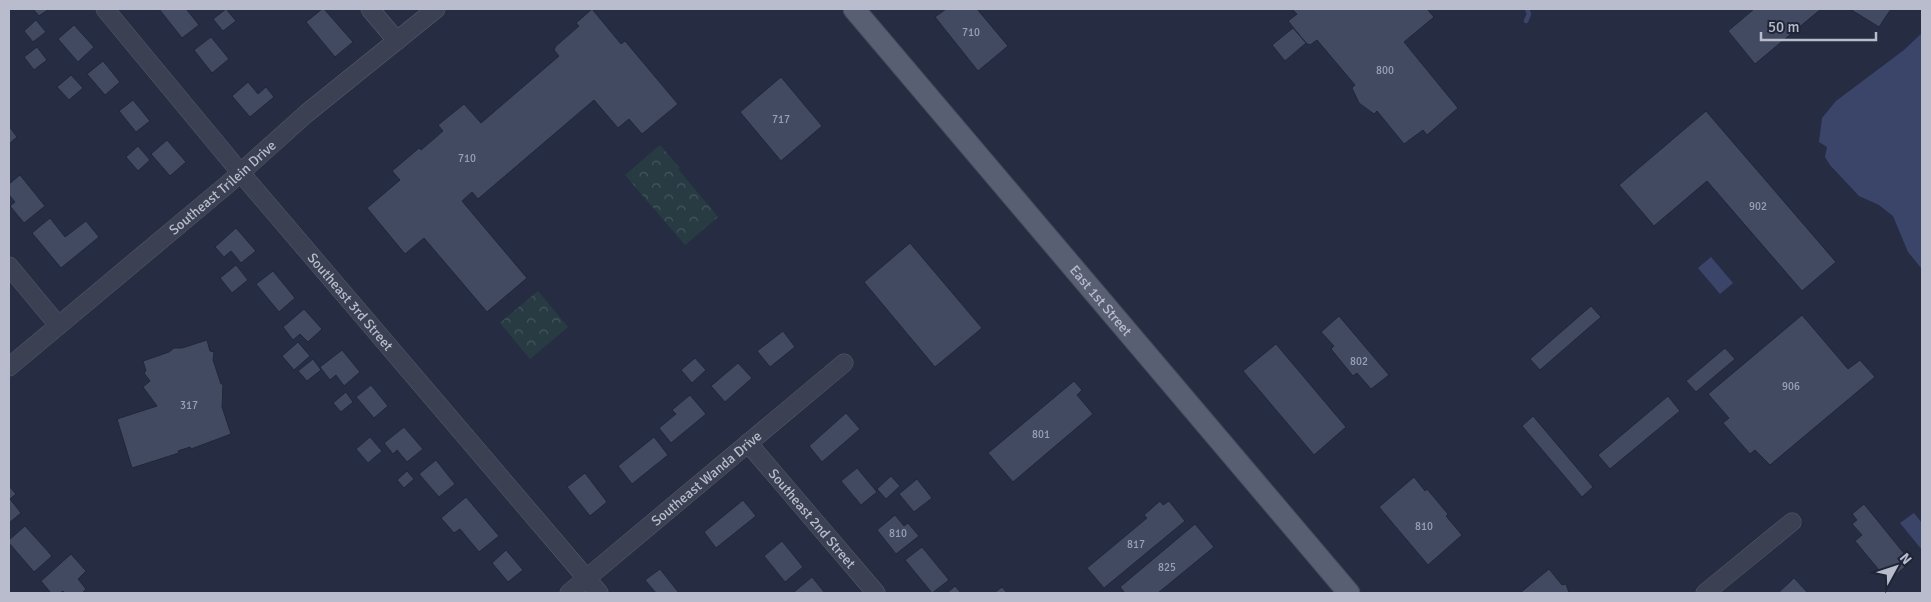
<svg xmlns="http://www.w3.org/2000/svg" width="1931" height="602" viewBox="0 0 1931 602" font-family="Signika,sans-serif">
	<defs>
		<pattern id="park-crowns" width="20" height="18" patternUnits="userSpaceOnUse" patternTransform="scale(1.25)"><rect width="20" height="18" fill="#283b43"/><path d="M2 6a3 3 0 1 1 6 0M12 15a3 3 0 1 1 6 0" fill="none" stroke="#45555d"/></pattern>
	</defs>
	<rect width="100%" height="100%" fill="#262d42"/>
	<g fill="url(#park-crowns)">
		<polygon points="660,145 680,168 678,169 718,217 685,245 625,175"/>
		<polygon points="538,291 568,327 530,359 500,323"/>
	</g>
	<g fill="#3a4569">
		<polygon points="1922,33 1922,269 1908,252 1893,216 1879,205 1859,196 1830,165 1825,157 1827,147 1819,142 1822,118 1836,101 1904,50"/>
		<polygon points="1711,257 1733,283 1720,294 1698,268"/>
		<polygon points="1914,513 1922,523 1922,550 1900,523"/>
	</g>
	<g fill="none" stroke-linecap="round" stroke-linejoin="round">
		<polyline stroke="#3a4569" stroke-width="4.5" points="1526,21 1529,14 1527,9"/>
	</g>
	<g fill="#424a62" stroke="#212739">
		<polygon points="33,9 49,9 39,16"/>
		<polygon points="159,9 189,9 187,10 199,25 182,38"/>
		<polygon points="226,9 236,21 223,31 213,19"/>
		<polygon points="322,9 324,9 353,42 335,57 306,22"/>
		<polygon points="592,9 621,44 625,41 678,104 642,134 629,119 618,128 594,100 478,199 472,192 462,201 527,278 487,312 424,238 405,254 367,208 400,180 392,171 419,148 421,150 443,131 438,125 464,104 481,123 559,56 554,50 556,46 579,26 576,23"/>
		<polygon points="946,9 977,9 1008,46 978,71 935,17"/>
		<polygon points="1292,9 1427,9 1434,17 1404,42 1458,108 1427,135 1423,130 1404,144 1377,111 1374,114 1359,103 1352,88 1355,85 1317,40 1310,45 1306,43 1288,21 1297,14"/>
		<polygon points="1754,9 1821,9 1755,64 1728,31"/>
		<polygon points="1850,9 1891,9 1879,27"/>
		<polygon points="36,20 46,32 33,42 24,31"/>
		<polygon points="74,25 94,47 78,62 58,39"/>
		<polygon points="1293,28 1306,43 1285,61 1272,45"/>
		<polygon points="211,37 229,59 212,73 194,50"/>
		<polygon points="37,47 47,60 34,70 24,57"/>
		<polygon points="103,61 120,82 105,95 87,74"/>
		<polygon points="71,75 83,88 69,100 57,87"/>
		<polygon points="781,77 822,126 781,161 740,112"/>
		<polygon points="248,82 258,94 266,87 274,97 250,117 232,96"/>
		<polygon points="133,100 150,121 136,132 119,111"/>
		<polygon points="1706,111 1836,262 1802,291 1707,181 1654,226 1619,185"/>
		<polygon points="9,126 17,137 9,144"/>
		<polygon points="167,140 186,162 170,176 151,154"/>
		<polygon points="138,146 150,160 138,171 126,157"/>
		<polygon points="20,175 45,206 24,223 10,206 15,202 9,195 9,184"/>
		<polygon points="50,218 65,237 86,221 99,237 61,268 32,233"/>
		<polygon points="236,228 256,251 241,263 231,251 224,257 215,247"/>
		<polygon points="910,243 982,328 935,367 864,282"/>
		<polygon points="236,265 248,280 232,293 220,278"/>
		<polygon points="273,271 295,298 279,312 256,284"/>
		<polygon points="1591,306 1601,317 1540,370 1530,359"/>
		<polygon points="304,309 322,329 308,342 300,334 293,340 283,327"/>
		<polygon points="1802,315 1848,369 1860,360 1875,377 1770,465 1755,450 1750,454 1723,423 1729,418 1708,394"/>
		<polygon points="1339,316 1389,375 1371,389 1357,373 1353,376 1331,349 1334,346 1321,332"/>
		<polygon points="783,331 795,347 770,367 757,351"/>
		<polygon points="207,340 210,351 214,352 213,360 221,384 223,384 222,407 231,434 191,449 190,447 178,451 179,453 132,468 117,419 157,406 143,387 150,381 144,373 146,371 143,361 169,352 174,348 182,348"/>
		<polygon points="298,342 310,356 294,370 282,356"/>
		<polygon points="1276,344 1346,427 1314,455 1243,371"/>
		<polygon points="1725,348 1735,359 1696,392 1686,381"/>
		<polygon points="342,350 360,372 344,386 336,375 330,380 320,367"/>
		<polygon points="695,358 706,370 692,383 681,370"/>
		<polygon points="313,359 321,370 307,381 298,371"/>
		<polygon points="738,363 752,378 725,402 711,386"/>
		<polygon points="1074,381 1082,390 1077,395 1093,414 1013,482 988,453"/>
		<polygon points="371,385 388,406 374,418 356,397"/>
		<polygon points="346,392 353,402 341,412 333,403"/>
		<polygon points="690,395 706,414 671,443 659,428 676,414 672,410"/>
		<polygon points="1668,396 1680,411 1610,469 1598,455"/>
		<polygon points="846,413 860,429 822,462 809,446"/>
		<polygon points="1533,416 1593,487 1582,497 1522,426"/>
		<polygon points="404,427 423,449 407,462 397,450 393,454 384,443"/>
		<polygon points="370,437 382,451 368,463 356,449"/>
		<polygon points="654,437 668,455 632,484 618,466"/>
		<polygon points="436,460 455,484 439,497 419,474"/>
		<polygon points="857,468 877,492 861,505 841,481"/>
		<polygon points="407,471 414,479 404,488 397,480"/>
		<polygon points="585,473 607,502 590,516 567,487"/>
		<polygon points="891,476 900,486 886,499 877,489"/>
		<polygon points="1414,477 1425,491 1427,489 1448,514 1446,516 1462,535 1428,565 1379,507"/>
		<polygon points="917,479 932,498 914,512 899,494"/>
		<polygon points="9,486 16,494 10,499 21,513 9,523"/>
		<polygon points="466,497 499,536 479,552 460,529 454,533 441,518"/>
		<polygon points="743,500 756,516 716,548 704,532"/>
		<polygon points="1160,501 1163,505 1169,501 1185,521 1104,588 1087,568 1147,518 1144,515"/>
		<polygon points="1864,504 1911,562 1888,581 1855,541 1862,535 1852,524 1857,520 1852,514"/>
		<polygon points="895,515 904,526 908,523 919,536 896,554 877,530"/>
		<polygon points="1195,524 1214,547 1158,593 1125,593 1120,587"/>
		<polygon points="25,526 52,556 34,572 9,543 9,540"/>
		<polygon points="782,541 803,567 785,582 764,556"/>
		<polygon points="922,547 949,580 932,593 905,560"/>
		<polygon points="506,550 523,570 508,582 492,563"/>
		<polygon points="71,554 86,571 78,579 86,589 82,593 64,593 63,591 60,593 51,593 41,581"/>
		<polygon points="660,569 679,593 656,593 645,580"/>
		<polygon points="1549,569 1562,585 1566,584 1569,593 1520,593"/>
		<polygon points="812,577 825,593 795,593 794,592"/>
		<polygon points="1794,578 1808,593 1778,593"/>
		<polygon points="955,586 961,593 947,593"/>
		<polygon points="1002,587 1007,593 994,593"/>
	</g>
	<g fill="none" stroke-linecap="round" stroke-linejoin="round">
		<defs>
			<g id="minor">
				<path id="s1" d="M 105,9 L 240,172 L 599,593"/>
				<polyline points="370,9 397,41"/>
				<polyline points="9,266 58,325"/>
				<path id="s2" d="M 9,367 L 229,183 L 307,113 L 436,9"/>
				<path id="s3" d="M 748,443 L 876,593"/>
				<path id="s4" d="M 569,593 L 844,363"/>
				<polyline points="1705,593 1792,522"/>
			</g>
			<g id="major">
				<path id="s5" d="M 854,9 L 1349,593"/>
			</g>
		</defs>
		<use href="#minor" stroke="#565b6c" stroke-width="19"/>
		<use href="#major" stroke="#44495b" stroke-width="23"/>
		<use href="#minor" stroke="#3b4052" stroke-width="18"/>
		<use href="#major" stroke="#595f72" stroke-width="21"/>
	</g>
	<g text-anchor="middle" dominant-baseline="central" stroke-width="4" stroke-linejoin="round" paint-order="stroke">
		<g font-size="11" fill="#9aa0b2">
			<text x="971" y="32">710</text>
			<text x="1385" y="70">800</text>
			<text x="781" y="119">717</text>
			<text x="467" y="158">710</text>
			<text x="1758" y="206">902</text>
			<text x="1359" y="361">802</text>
			<text x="1791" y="386">906</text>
			<text x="189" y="405">317</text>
			<text x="1041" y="434">801</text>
			<text x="1424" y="526">810</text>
			<text x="898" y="533">810</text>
			<text x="1136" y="544">817</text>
			<text x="1167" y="567">825</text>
		</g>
		<g font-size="14" fill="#b8bccc" stroke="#1f2537">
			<text stroke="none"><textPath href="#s2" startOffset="279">Southeast Trilein Drive</textPath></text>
			<text stroke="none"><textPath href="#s5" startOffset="382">East 1st Street</textPath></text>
			<text stroke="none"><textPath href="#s1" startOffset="382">Southeast 3rd Street</textPath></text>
			<text stroke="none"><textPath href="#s4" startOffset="179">Southeast Wanda Drive</textPath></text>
			<text stroke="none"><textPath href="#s3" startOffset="99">Southeast 2nd Street</textPath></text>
		</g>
	</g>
	<rect width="1931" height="602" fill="none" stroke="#b8bccc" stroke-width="20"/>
	<g transform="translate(1896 567) rotate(50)" stroke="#1f2537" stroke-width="4" paint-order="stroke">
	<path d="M0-4L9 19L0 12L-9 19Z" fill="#b8bccc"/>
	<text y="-8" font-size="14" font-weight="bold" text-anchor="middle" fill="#b8bccc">N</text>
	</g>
	<path d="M1761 32v8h115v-8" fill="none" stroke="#b8bccc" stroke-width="2.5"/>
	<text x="1768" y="32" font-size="15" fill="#b8bccc" stroke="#1f2537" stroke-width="4" paint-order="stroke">50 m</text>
</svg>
